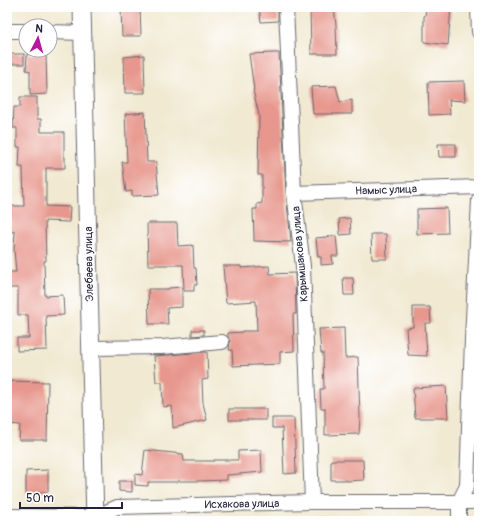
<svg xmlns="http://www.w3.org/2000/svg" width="486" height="528" viewBox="0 0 486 528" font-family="Pangolin,sans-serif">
	<rect width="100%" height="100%" fill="#fff"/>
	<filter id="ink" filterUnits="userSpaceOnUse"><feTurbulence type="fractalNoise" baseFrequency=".025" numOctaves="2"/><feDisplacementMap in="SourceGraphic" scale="8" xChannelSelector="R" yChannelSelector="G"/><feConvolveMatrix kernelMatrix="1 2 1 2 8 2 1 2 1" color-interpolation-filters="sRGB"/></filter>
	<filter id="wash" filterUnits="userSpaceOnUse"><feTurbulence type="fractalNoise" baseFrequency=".012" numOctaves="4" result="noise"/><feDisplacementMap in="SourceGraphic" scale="16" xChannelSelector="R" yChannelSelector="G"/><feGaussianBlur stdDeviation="0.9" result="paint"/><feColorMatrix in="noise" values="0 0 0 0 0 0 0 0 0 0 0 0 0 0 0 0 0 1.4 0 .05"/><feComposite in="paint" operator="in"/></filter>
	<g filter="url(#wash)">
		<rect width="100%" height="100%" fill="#f1e9d1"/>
		<g id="blocks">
			<g fill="#e7978d">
				<polygon points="121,7 140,7 141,36 122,36"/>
				<polygon points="259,7 278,7 278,21 261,22"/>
				<polygon points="310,7 334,7 336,25 337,54 311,54"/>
				<polygon points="426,7 451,7 448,45 424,42 424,16 425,16"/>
				<polygon points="273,53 279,53 286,193 291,242 254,241 254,237 253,209 257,209 257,204 262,203 262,175 258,175 259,115 253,90 254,90 249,54"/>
				<rect x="7" y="54" width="17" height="10"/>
				<polygon points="27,54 46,54 47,94 30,95 30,71 26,70"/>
				<polygon points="144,55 145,93 125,93 124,57"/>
				<polygon points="464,81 465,101 449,100 450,114 429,115 428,82"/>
				<polygon points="336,86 340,102 352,100 352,114 313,114 311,87"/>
				<polygon points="20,97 37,97 37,119 41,119 41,132 64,132 64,157 65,157 65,168 46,168 46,206 70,207 69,222 45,221 46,261 44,261 45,296 63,295 64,315 46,316 47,350 17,351 17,338 29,338 28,315 18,315 18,288 7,288 7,272 16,272 14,250 15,232 7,231 7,206 24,206 23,167 19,167 20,147 17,147 17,128 13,128 14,107 20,107"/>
				<polygon points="145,112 147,161 147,162 156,162 159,195 132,196 132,191 126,192 122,162 127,162 125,114"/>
				<polygon points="438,144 456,144 456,157 439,157"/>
				<polygon points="447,208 448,233 417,234 417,209"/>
				<polygon points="350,218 351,234 340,235 339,219"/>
				<polygon points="147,223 177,223 178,246 193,245 194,268 196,268 197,285 194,285 194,291 184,291 183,265 148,265"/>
				<polygon points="371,234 386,234 387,259 372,259"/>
				<polygon points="336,236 338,256 332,256 333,264 321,265 321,257 318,257 316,238"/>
				<polygon points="223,266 241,266 241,268 269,266 270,274 295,273 296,314 293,314 294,351 280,352 280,364 233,366 232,350 229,350 230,342 228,337 228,333 242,332 242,331 257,331 256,301 226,303"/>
				<polygon points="343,278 353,278 354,295 344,295"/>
				<polygon points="182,287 182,307 167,308 168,324 149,324 148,289 169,289 169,288"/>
				<polygon points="413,307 430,307 431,323 425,323 427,356 408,355 406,328 413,327"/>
				<polygon points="344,328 345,358 358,357 360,417 359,434 325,435 325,408 321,408 320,389 324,389 323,353 321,353 319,329"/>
				<polygon points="192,330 204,330 204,335 192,336"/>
				<polygon points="205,352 207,352 208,379 202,380 203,403 207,420 173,428 172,406 163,407 162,382 156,382 154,356"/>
				<polygon points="7,381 48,382 47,440 19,440 20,425 7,424"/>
				<polygon points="446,386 448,418 415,418 413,388"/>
				<rect x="229" y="409" width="37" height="11"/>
				<polygon points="272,418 294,418 296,473 284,474 282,428 272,428"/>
				<polygon points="145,450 183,454 184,461 214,461 214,460 238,460 238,451 261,450 262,472 227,475 227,480 200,481 178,481 178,482 148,482 148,486 135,485 135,474 142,475"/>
				<polygon points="331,460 363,460 364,480 346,481 346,480 331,480"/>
				<polygon points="48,470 48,492 37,492 37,494 26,494 26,471"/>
				<polygon points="119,481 132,481 132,492 119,491"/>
			</g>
		</g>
	</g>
	<g filter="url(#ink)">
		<use href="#blocks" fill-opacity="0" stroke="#6a6870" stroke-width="1"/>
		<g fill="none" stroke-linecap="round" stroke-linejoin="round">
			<defs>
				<g id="minor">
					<polyline points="286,7 294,193 303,266 312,502"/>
					<polyline points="478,7 479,32"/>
					<polyline points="7,31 26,31"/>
					<polyline points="50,32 83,33"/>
					<polyline points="294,193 479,187"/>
					<polyline points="91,348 162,347 222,342"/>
					<polyline points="7,516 95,517 117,507 312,502 479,502"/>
					<polyline points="459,521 459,502 467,486 472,339 479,200"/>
				</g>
				<polyline id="tertiary" points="82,7 95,521"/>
			</defs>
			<use href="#minor" stroke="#6a6870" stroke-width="16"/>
			<use href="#tertiary" stroke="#6a6870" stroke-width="19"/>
			<use href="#minor" stroke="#fff" stroke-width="14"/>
			<use href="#tertiary" stroke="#fff" stroke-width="17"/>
		</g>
	</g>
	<g text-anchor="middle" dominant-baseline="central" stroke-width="3.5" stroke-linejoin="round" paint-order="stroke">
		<g font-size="11" fill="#22223b" stroke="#fff">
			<text transform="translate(386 190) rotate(-2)">Намыс улица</text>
			<text transform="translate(300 254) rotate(-95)">Карымшакова улица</text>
			<text transform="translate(89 264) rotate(-91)">Элебаева улица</text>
			<text transform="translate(242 504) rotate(-1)">Исхакова улица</text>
		</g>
	</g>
	<rect width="486" height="528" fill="none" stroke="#fff" stroke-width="24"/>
	<g transform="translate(38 38) rotate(6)"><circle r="19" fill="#ffffff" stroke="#a7a7b1"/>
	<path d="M0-3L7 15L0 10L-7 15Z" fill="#b5179e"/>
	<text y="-6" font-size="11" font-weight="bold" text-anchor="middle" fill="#22223b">N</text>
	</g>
	<path d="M20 502v6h102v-6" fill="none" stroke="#22223b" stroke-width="2"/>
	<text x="26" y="502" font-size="12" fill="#22223b" stroke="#ffffff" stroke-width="3" paint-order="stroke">50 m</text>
</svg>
